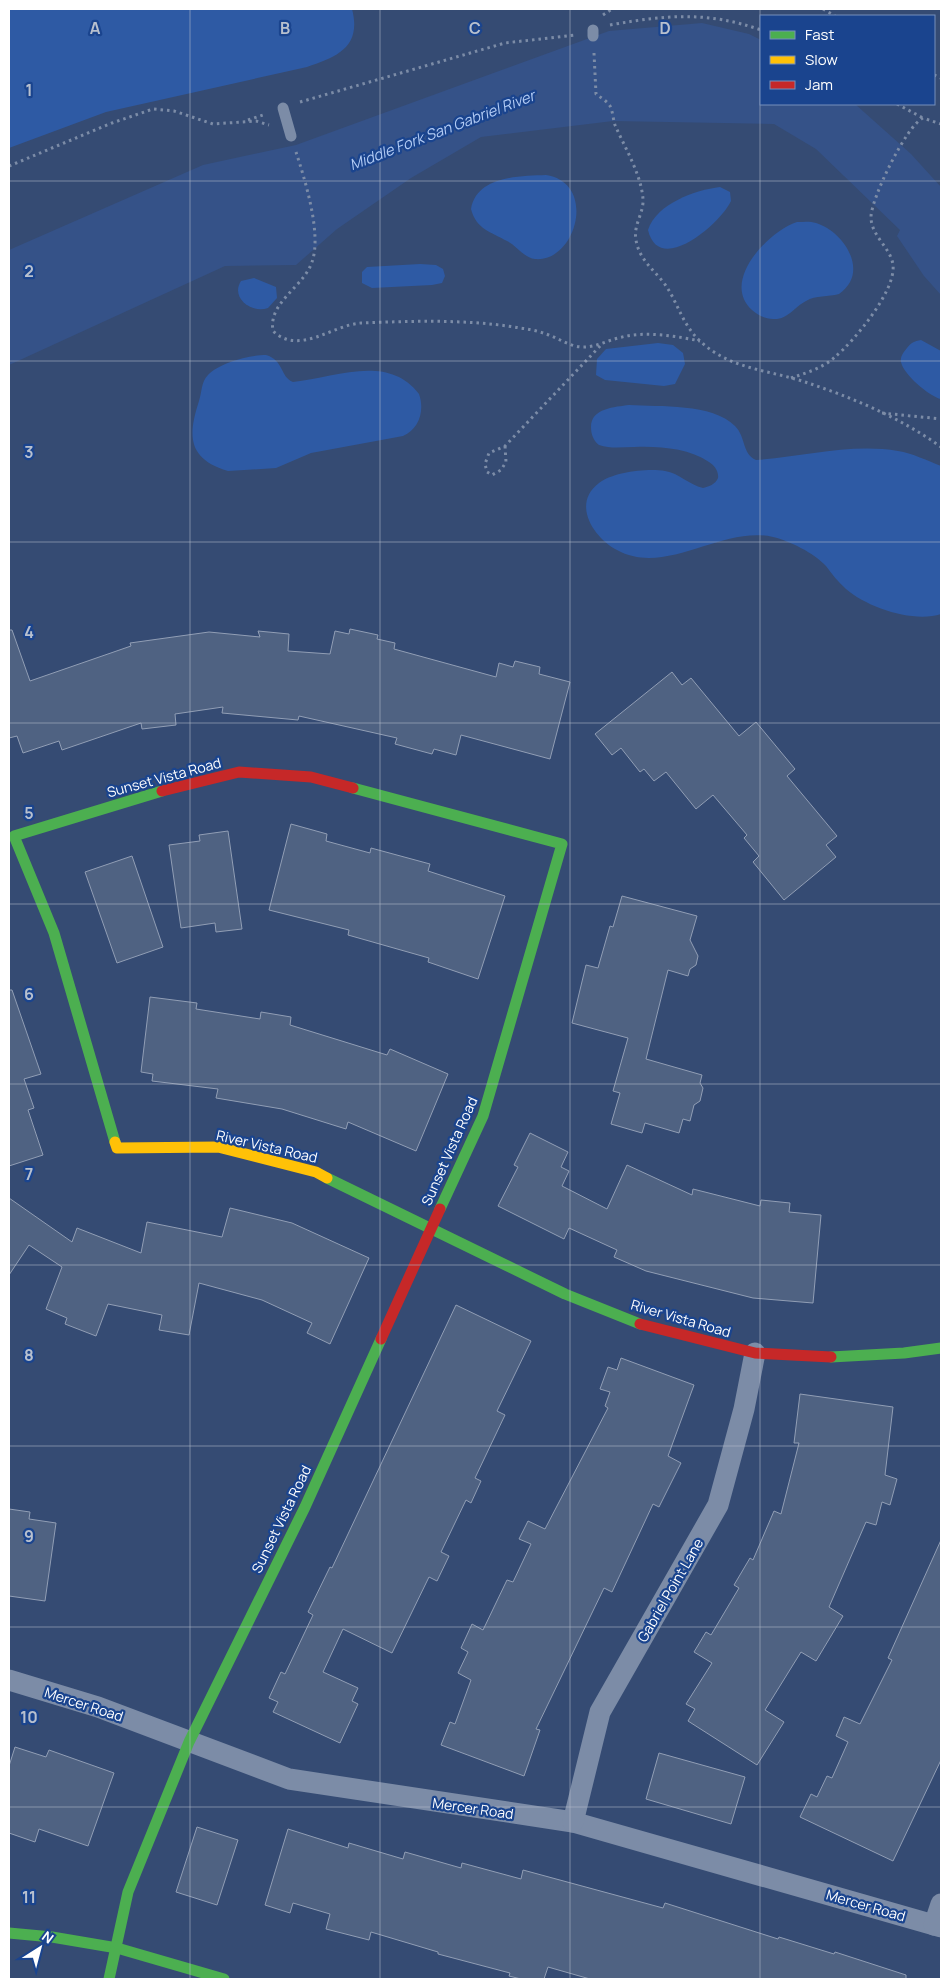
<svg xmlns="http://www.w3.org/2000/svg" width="950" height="1988" viewBox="0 0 950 1988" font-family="Manrope,sans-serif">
	<rect width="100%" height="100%" fill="#354b73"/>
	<g fill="#2e5aa4">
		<path d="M 9,9 L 352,9 C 362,47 337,57 307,67 L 106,112 L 9,148 Z"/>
		<path d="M 546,175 C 598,183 576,263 535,259 C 524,258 516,245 507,241 C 491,232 476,229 471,209 C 477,176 519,176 546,175 Z"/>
		<path d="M 720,187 L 730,192 L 731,201 C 721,223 659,277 648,230 C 656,204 695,190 720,187 Z"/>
		<path d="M 797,222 C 803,222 810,221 816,223 C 845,232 870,273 839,294 C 828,297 816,295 806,301 C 794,307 788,320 773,319 C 765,319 758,315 752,310 C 720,281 769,231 797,222 Z"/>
		<polygon points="420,264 436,265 443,269 445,276 442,283 432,285 372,288 362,283 362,272 367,267"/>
		<path d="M 254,278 L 276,287 L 277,298 L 268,308 C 252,314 230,298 241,281 Z"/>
		<path d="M 921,340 L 941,351 L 941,399 C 930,397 903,374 901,362 C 900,356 904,352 907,348 C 911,343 914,341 921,340 Z"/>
		<polygon points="658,343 673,345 683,353 685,364 675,384 664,386 605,380 596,375 597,359 606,349"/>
		<path d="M 266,355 C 284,360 280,377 293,382 C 334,378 388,353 419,394 C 425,411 419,429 403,436 L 311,453 L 276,468 L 228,471 C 187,459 188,435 199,401 C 202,392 201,382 208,375 C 219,363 250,355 266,355 Z"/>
		<path d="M 629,405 C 660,407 712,403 735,426 C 746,437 742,454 756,460 C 802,457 851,443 898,451 C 912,453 928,461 941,466 L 941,614 C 914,623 868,608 846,589 C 838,582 832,574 826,566 C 814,553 790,541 773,537 C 722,525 666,577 617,550 C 594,538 571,504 599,483 C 613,472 648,468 665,471 C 679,473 689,485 703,488 C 708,487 716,484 718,478 C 719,471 714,465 709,462 C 688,448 659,446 634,447 C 622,447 611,449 599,445 C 594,441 591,435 591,427 C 591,408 615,407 629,405 Z"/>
	</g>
	<polygon fill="#355288" points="702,23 749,34 761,40 761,104 855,104 911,154 941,187 941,295 924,276 897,236 900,230 816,149 774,124 613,121 481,137 411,178 337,229 296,265 225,266 9,365 9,250 203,165 296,145 609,31"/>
	<g fill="#4f6282" stroke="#919eb5">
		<polygon points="350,629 378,635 377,639 395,643 394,649 496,677 499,663 513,667 515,661 540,667 539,674 570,682 550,759 461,735 456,755 434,749 432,754 395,744 397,738 299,716 298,720 222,713 223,707 175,714 176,725 142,729 141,723 62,750 59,741 23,753 17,736 9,738 9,630 12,630 30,681 131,646 130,643 209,632 260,637 258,631 289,634 288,651 330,654 335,631 349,634"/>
		<polygon points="672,672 682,685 691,678 739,736 756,722 795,769 787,776 837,836 826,845 836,857 784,900 753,862 759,856 744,838 747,835 713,795 696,809 666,772 654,781 644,769 640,772 621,748 612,755 595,734"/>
		<polygon points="291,824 327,834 326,841 370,853 371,848 430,864 428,871 505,896 478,979 428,962 429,958 348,935 349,930 269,910"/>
		<polygon points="228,831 242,929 216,932 215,923 181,928 169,845 200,841 199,835"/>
		<polygon points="132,856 163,947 117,963 85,872"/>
		<polygon points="622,896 697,916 690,940 698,956 696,965 690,969 688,976 668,970 646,1059 702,1075 700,1083 703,1088 700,1101 694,1105 690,1121 683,1119 679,1133 645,1123 642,1133 611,1124 620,1093 613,1091 628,1038 572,1023 586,965 598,968 610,926 613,927"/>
		<polygon points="9,990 12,990 41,1074 24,1079 34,1108 28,1110 43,1155 9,1166"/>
		<polygon points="150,997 197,1003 196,1009 260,1019 261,1012 291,1017 290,1025 387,1055 390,1049 448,1074 416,1151 348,1122 346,1129 282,1109 216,1098 218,1089 152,1081 153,1074 141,1072"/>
		<polygon points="530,1133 568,1152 561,1167 569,1171 562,1186 607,1209 627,1165 692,1195 693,1189 760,1206 761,1200 790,1203 789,1212 821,1215 813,1303 753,1298 646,1271 614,1257 617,1250 569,1228 564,1239 498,1206 518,1167 514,1165"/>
		<polygon points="9,1198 72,1242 77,1228 141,1253 147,1222 222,1237 230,1208 292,1223 369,1258 330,1344 307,1333 312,1323 262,1300 199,1283 189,1335 159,1330 162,1315 108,1304 96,1336 65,1324 67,1318 46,1309 62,1267 29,1245 9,1275"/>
		<polygon points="456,1305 531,1341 497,1411 505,1415 475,1478 481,1481 471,1503 466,1500 441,1552 449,1556 437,1581 429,1577 392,1653 343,1629 323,1672 358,1688 352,1701 358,1704 340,1743 273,1712 278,1702 269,1698 281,1672 285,1674 313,1615 308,1612 330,1567 332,1568"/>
		<polygon points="621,1358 694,1385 668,1456 681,1463 659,1507 653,1504 612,1592 604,1588 536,1729 540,1730 524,1776 441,1745 450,1722 455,1724 471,1680 458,1673 468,1652 461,1648 472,1624 483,1630 507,1580 513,1582 531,1544 519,1539 528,1521 545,1529 608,1408 605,1406 610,1392 600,1389 608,1367 617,1370"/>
		<polygon points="800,1394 893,1407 885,1475 897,1479 890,1505 882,1502 876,1525 866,1522 829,1607 843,1616 816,1661 801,1652 765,1710 784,1722 757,1765 688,1721 695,1709 686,1704 712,1663 694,1652 706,1632 711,1635 739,1588 734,1585 750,1558 753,1560 774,1511 781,1514 799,1443 794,1443"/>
		<polygon points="9,1509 30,1512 29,1519 56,1523 45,1601 9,1596"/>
		<polygon points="941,1540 941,1760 893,1861 800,1817 811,1794 817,1797 827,1776 832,1778 848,1742 836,1736 844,1717 860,1724 892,1660 888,1658"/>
		<polygon points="15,1747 46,1757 49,1750 114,1773 88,1846 39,1829 35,1842 9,1833 9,1766"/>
		<polygon points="659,1753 745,1777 731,1824 646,1799"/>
		<polygon points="197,1827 238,1840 217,1905 176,1892"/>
		<polygon points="288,1829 348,1848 349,1843 403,1859 405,1852 461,1868 462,1863 521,1879 523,1870 663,1908 665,1903 778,1939 779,1937 834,1954 835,1952 906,1975 906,1979 590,1979 548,1967 544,1979 521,1979 509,1976 510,1973 438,1954 438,1952 371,1932 369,1940 326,1929 330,1914 293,1903 290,1913 265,1905"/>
	</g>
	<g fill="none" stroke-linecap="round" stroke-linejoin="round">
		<g stroke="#7c8ca7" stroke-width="3" stroke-dasharray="2.5 4" stroke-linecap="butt">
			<polyline points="823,9 835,16"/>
			<polyline points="603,15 612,9"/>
			<path d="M 610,25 C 666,15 707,11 761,30"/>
			<path d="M 594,53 L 596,94 C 600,97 608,102 610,106 C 613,112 613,119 615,125 C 625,148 641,174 643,199 C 644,213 633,225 636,240 C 639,259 653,269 664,283 C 678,302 681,323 700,341 C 729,369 769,370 805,382 C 851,397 901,418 941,447"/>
			<polyline points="934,75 941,78"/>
			<polyline points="300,102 505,43 575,35"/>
			<polyline points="897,104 923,118"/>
			<polyline points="248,120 266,114"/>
			<path d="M 296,152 C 305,180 322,234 312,262 C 303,288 268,302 273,331 C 299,356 332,325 361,323 C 414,321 468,319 520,328 C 529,329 538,331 546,334 C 558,338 569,346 581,347 C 595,348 608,340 622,337 C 646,331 676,336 700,341"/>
			<polyline points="9,166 112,123 153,109 174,111 213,124 256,121 269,125"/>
			<path d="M 791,378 C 806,373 823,368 835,357 C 854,341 896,291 893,265 C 891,248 871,236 871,217 C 871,199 906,126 923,118 L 941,124"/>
			<polyline points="882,413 941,419"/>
			<polyline points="505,446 506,462 501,470 492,475 487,472 485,464 489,453 505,446 602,344"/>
		</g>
		<g stroke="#7c8ca7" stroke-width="11">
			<polyline points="593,36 593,30"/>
			<polyline points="283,108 291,136"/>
		</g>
		<g stroke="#7c8ca7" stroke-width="21">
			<polyline points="9,1680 98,1707 289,1779 573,1822 941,1927"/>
			<polyline points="573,1822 600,1712 718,1505 744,1409 755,1353"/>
			<polyline points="934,1925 941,1904"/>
		</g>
		<g stroke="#4caf50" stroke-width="11">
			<polyline points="353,788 562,844 483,1116 440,1209"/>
			<polyline points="115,1142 54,933 14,836 162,791"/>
			<polyline points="327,1178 565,1294 640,1324"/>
			<polyline points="831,1357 904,1353 941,1348"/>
			<polyline points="9,1933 52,1937 117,1948 224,1979"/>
			<polyline points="109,1979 128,1892 189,1742 305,1507 381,1339"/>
		</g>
		<polyline stroke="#ffc107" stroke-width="11" points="115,1142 117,1148 218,1147 316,1172 327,1178"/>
		<g stroke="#c62828" stroke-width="11">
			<polyline points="162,791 239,772 311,777 353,788"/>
			<polyline points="640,1324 755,1353 831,1357"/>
			<polyline points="381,1339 440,1209"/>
		</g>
	</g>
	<path fill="none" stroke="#b8c0ce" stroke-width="1" stroke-opacity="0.55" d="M 190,9 L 190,1979M 380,9 L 380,1979M 570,9 L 570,1979M 760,9 L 760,1979M 9,181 L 941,181M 9,361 L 941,361M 9,542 L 941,542M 9,723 L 941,723M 9,904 L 941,904M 9,1084 L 941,1084M 9,1265 L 941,1265M 9,1446 L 941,1446M 9,1627 L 941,1627M 9,1807 L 941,1807"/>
	<g text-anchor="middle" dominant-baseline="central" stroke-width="4.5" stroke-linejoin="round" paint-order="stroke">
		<g font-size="14" fill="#fff" stroke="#1a448e">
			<text transform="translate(164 777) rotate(-15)">Sunset Vista Road</text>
			<text transform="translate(267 1146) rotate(13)">River Vista Road</text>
			<text transform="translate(449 1151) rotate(-66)">Sunset Vista Road</text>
			<text transform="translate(681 1318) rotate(16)">River Vista Road</text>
			<text transform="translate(281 1519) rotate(-64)">Sunset Vista Road</text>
			<text transform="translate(670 1590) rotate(-60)">Gabriel Point Lane</text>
			<text transform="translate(84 1704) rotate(18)">Mercer Road</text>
			<text transform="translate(473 1808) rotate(8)">Mercer Road</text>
			<text transform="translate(866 1905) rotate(16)">Mercer Road</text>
		</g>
		<g font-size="15" font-style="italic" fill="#b3ccf5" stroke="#1a448e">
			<text transform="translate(442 130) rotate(-21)">Middle Fork San Gabriel River</text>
		</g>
	</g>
	<g font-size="16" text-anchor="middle" font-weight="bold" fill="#b8c0ce" stroke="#1a448e" stroke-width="4.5" stroke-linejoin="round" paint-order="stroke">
		<text x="95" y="34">A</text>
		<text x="285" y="34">B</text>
		<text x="475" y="34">C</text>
		<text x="665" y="34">D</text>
		<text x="29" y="96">1</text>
		<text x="29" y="277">2</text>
		<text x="29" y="458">3</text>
		<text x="29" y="638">4</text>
		<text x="29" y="819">5</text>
		<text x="29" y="1000">6</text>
		<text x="29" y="1180">7</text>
		<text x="29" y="1361">8</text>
		<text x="29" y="1542">9</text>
		<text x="29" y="1723">10</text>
		<text x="29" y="1903">11</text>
	</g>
	<rect width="950" height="1988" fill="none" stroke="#ffffff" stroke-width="20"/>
	<rect x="760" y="15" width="175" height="90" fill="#1a448e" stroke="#768fbb"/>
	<rect x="770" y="31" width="25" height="8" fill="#4caf50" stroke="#768fbb"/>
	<text x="805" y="40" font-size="15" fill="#ffffff">Fast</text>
	<rect x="770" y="56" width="25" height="8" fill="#ffc107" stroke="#768fbb"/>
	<text x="805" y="65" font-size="15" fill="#ffffff">Slow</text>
	<rect x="770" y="81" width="25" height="8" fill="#c62828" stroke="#768fbb"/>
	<text x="805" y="90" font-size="15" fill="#ffffff">Jam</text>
	<g transform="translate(40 1948) rotate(36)" stroke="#1a448e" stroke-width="4" paint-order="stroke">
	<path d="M0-4L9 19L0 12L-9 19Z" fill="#ffffff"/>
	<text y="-8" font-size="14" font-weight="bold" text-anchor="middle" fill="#ffffff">N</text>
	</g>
</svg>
